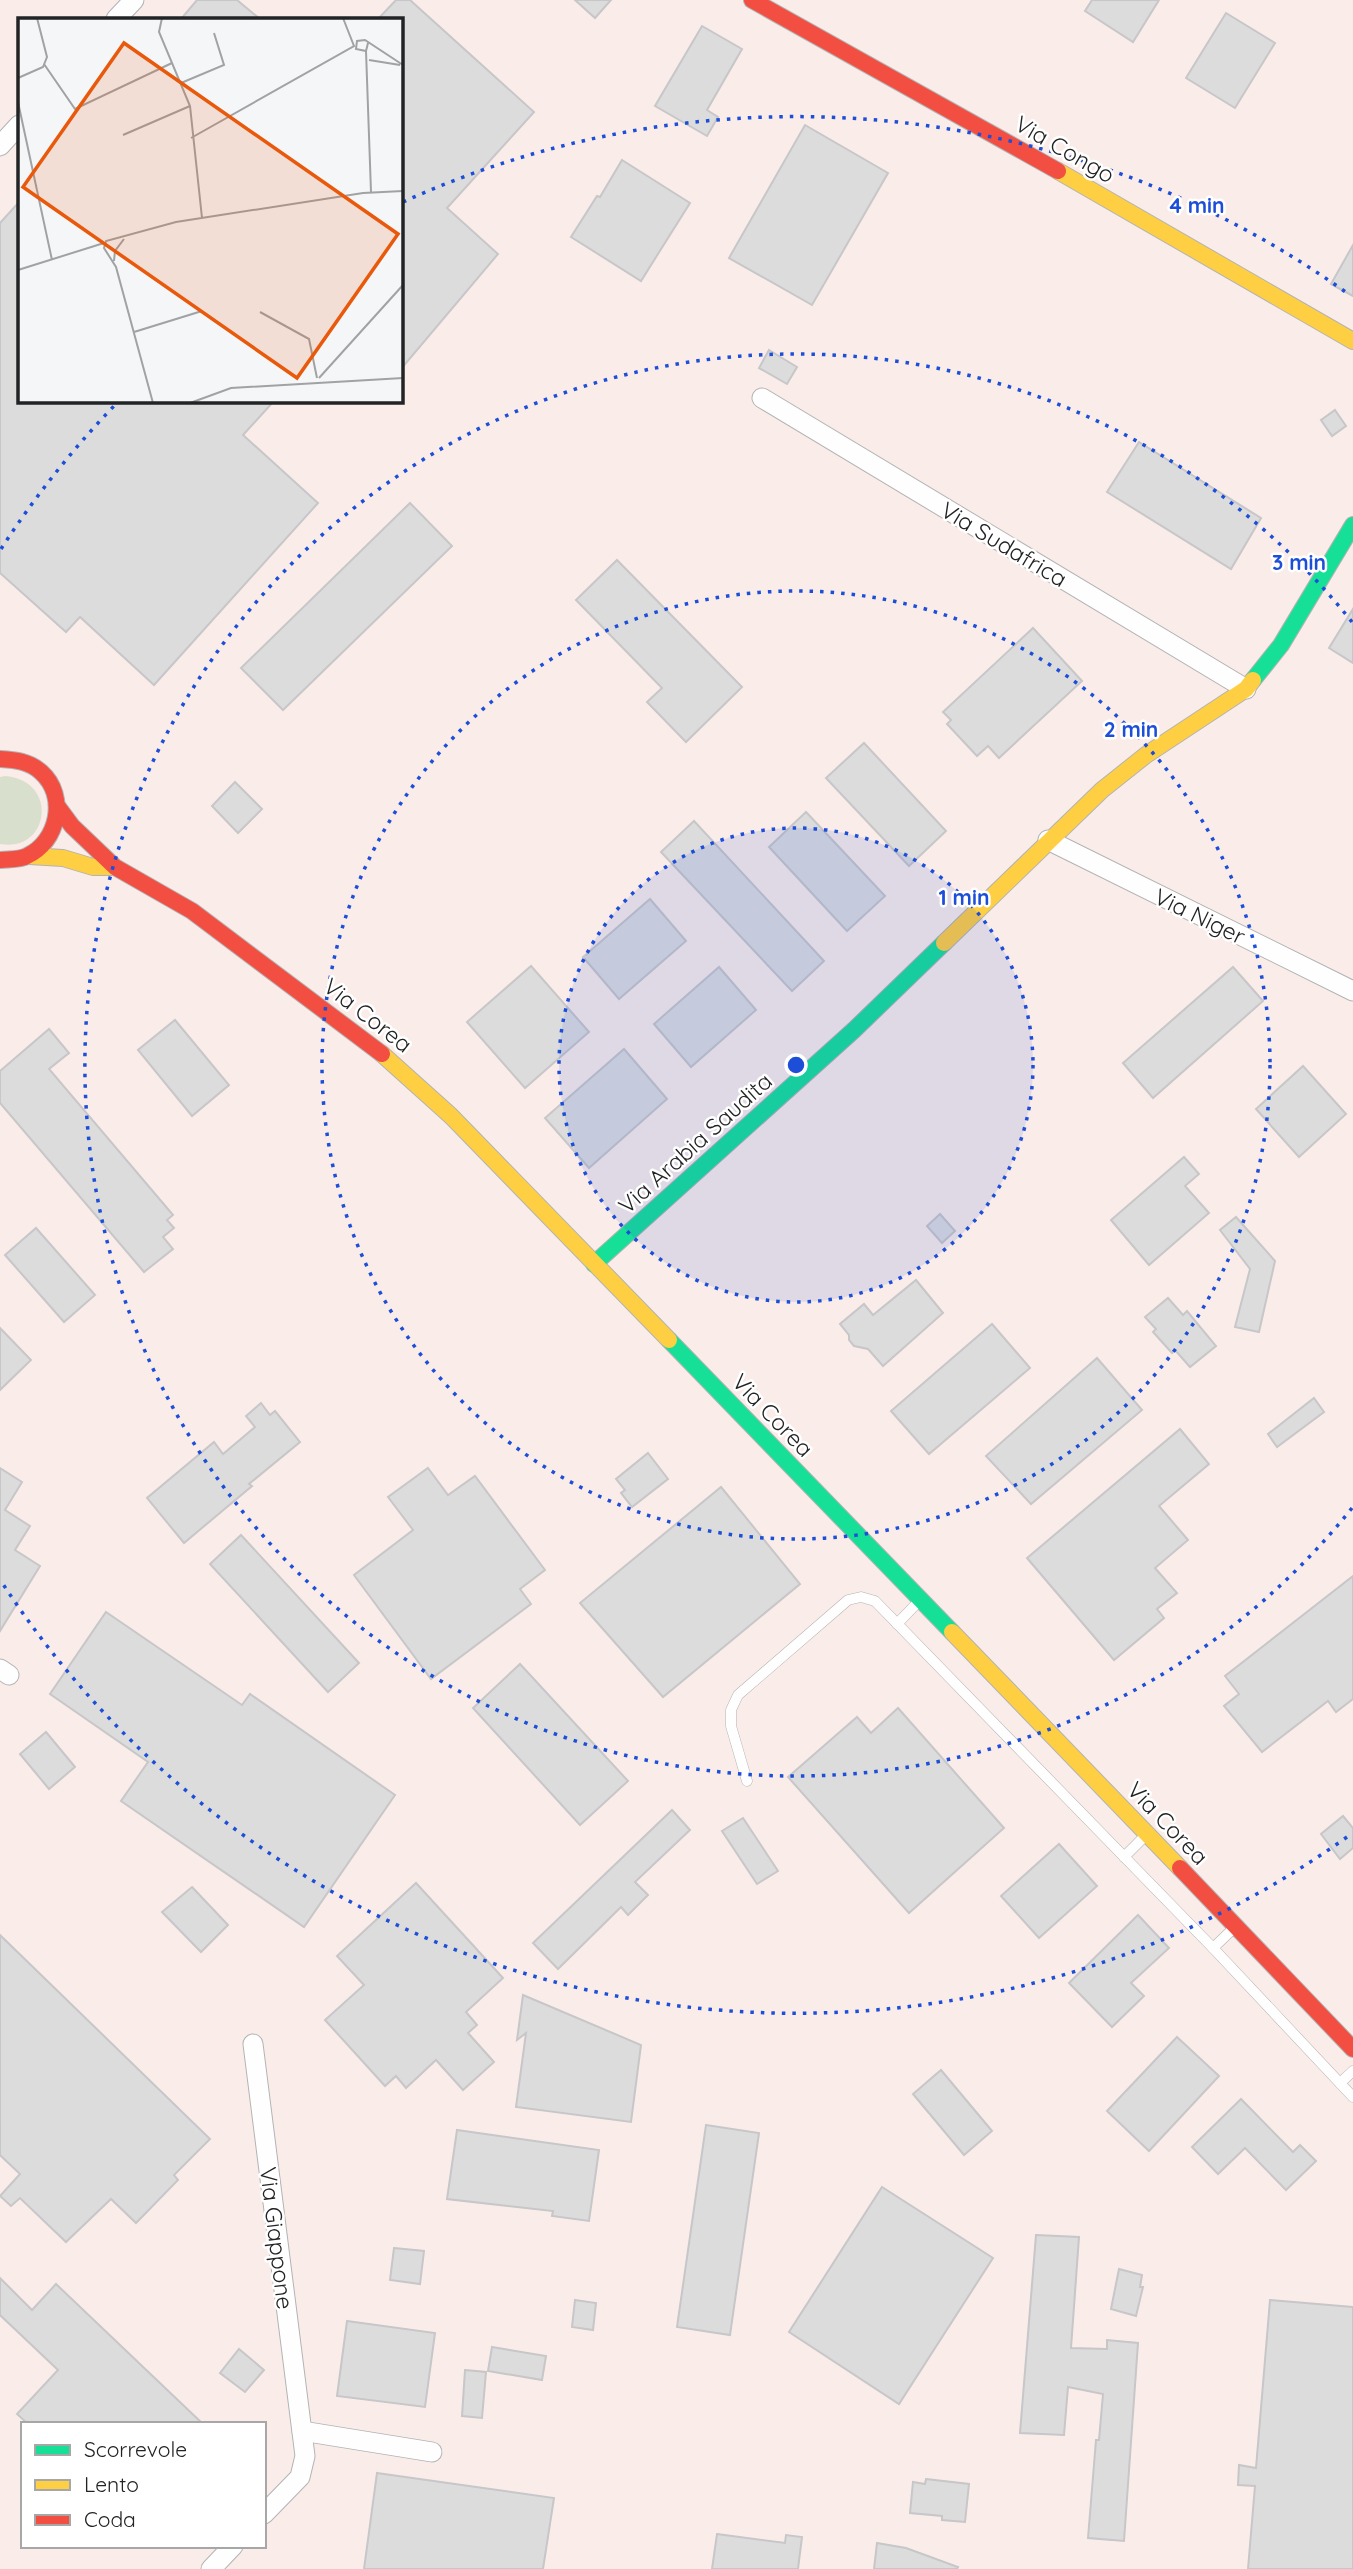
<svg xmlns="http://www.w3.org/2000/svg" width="1353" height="2569" viewBox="0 0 1353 2569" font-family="Quicksand,sans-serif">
	<rect width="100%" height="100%" fill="#f5f6f8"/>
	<path fill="#faede9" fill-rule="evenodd" d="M 0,0 L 1353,0 L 1353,2569 L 0,2569 ZM 19,19 L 401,19 L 401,401 L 19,401 ZM 23,2424 L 264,2424 L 264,2546 L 23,2546 Z"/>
	<path fill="#d8dfcc" d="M 5,776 C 60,781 49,853 0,844 L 0,777 Z"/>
	<g fill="#dcdcdd" stroke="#c7c6c8" stroke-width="2">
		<polygon points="197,0 237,0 260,19 181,19"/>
		<polygon points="396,0 410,0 534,112 447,208 498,254 401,369 401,19 378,19"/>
		<polygon points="575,0 611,0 595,18"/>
		<polygon points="1092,0 1159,0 1133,42 1085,11"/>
		<polygon points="1226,13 1275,43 1235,108 1186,78"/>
		<polygon points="702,26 742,49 707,110 718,117 707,136 655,106"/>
		<polygon points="805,125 888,173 812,305 729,258"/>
		<polygon points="622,160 690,203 641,281 571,237 597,196 600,197"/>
		<polygon points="19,202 19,401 274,401 243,435 318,503 154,685 80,617 66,632 0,573 0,223"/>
		<polygon points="1353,245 1353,296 1331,284"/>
		<polygon points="769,350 797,367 787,384 759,368"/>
		<polygon points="1335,410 1346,426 1332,436 1321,420"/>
		<polygon points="1139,442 1261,518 1231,569 1107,492"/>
		<polygon points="410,503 452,546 283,710 241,668"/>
		<polygon points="617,560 742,687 686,742 647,702 662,688 576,600"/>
		<polygon points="1353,609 1353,663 1329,648"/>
		<polygon points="1033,628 1082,681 999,758 988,746 977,756 947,724 951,720 943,712"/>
		<polygon points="864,743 946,831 909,866 826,778"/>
		<polygon points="235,782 262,809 238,833 212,806"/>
		<polygon points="806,812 885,896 847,931 769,847"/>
		<polygon points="694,821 824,961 792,991 661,852"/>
		<polygon points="650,899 686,941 619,999 583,957"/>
		<polygon points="531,966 589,1032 525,1088 467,1022"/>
		<polygon points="719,967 756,1010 691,1067 654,1024"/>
		<polygon points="1233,967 1263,1001 1153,1098 1123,1063"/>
		<polygon points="175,1020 229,1085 192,1116 138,1050"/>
		<polygon points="49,1029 69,1053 49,1069 173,1215 167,1220 174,1228 163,1237 173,1249 144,1272 0,1103 0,1071"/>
		<polygon points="624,1049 667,1099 589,1168 545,1118"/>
		<polygon points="1303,1066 1346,1114 1299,1157 1256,1109"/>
		<polygon points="1184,1157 1199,1174 1185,1186 1209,1213 1149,1265 1111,1220"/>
		<polygon points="940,1214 955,1231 942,1243 927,1226"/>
		<polygon points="1236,1217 1275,1261 1259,1332 1235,1327 1250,1269 1220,1230"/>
		<polygon points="36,1228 95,1295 64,1322 5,1255"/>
		<polygon points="916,1280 943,1313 883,1366 868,1349 854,1346 849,1340 849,1335 840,1324 864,1304 873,1315"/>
		<polygon points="1168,1298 1183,1315 1187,1311 1216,1346 1190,1367 1175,1350 1172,1353 1153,1332 1156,1329 1145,1317"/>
		<polygon points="992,1324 1030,1368 929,1454 891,1411"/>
		<polygon points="0,1328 31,1360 0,1390"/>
		<polygon points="1097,1358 1142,1410 1031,1504 986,1456"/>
		<polygon points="1314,1398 1324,1412 1277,1447 1268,1434"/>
		<polygon points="261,1403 270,1415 275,1411 300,1442 249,1484 252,1486 184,1543 147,1498 214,1442 223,1454 255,1427 246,1416"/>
		<polygon points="1180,1429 1209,1464 1159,1506 1188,1540 1155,1568 1177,1593 1157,1609 1164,1618 1114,1660 1027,1558"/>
		<polygon points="648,1453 668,1479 632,1507 621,1493 625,1490 616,1479"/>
		<polygon points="0,1468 22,1482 5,1510 30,1526 15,1550 40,1566 0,1631"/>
		<polygon points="428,1468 448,1495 475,1476 545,1570 520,1589 531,1604 431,1679 354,1575 413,1530 388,1497"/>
		<polygon points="721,1487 800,1584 663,1697 580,1603"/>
		<polygon points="241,1535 359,1663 328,1692 210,1564"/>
		<polygon points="1353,1576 1353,1699 1336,1712 1328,1701 1262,1752 1224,1706 1239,1694 1225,1676"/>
		<polygon points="106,1612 242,1705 250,1694 395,1795 304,1927 121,1801 148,1762 50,1694"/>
		<polygon points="520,1664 628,1781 580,1825 473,1708"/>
		<polygon points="898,1708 1004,1828 909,1913 788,1777 857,1717 871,1733"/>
		<polygon points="46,1732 75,1767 49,1789 20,1754"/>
		<polygon points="672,1810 690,1830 635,1882 648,1895 628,1915 621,1907 558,1969 533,1943"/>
		<polygon points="1343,1816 1353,1828 1353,1848 1340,1859 1321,1834"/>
		<polygon points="743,1818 778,1871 757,1884 722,1831"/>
		<polygon points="1059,1844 1097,1886 1039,1938 1001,1896"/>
		<polygon points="416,1883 503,1978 466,2012 477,2025 468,2033 494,2062 463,2090 436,2060 406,2088 396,2076 385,2086 325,2020 364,1985 337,1956"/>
		<polygon points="192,1887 228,1925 201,1952 162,1912"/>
		<polygon points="1138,1915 1169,1948 1131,1983 1144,1996 1112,2027 1069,1983"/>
		<polygon points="0,1935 210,2139 174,2175 178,2180 136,2223 111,2199 66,2242 20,2198 11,2206 0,2196 20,2174 0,2155"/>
		<polygon points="523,1995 641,2045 631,2122 516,2107 526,2033 517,2040"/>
		<polygon points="1177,2037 1219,2076 1149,2151 1107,2111"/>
		<polygon points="941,2070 992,2131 964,2155 913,2094"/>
		<polygon points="1241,2099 1293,2152 1300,2145 1316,2161 1286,2190 1245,2148 1218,2174 1192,2147"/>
		<polygon points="706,2125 759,2133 730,2335 677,2327"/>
		<polygon points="457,2130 599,2150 589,2221 552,2216 553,2211 447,2199"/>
		<polygon points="882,2187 993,2258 899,2404 789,2332"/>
		<polygon points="1036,2235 1079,2237 1071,2348 1107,2349 1107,2340 1138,2343 1124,2541 1088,2538 1096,2440 1099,2440 1103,2394 1068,2387 1064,2435 1020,2433"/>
		<polygon points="394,2248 424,2251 420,2284 390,2280"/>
		<polygon points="1119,2269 1142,2275 1140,2287 1143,2287 1136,2316 1111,2309"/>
		<polygon points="0,2278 32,2310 56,2284 203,2424 28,2424 17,2414 58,2370 0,2315"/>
		<polygon points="575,2300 596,2303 593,2330 572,2327"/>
		<polygon points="1270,2300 1353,2307 1353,2569 1248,2569 1255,2486 1238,2485 1239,2465 1256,2468"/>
		<polygon points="347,2321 435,2333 425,2407 337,2396"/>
		<polygon points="492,2347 546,2356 542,2380 488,2371"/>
		<polygon points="239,2349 264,2370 245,2392 220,2373"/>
		<polygon points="465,2370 486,2372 482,2418 462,2416"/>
		<polygon points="377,2473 554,2498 543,2569 364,2569"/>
		<polygon points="926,2479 969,2484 965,2522 942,2520 942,2516 910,2513 913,2482 925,2484"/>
		<polygon points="717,2534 785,2543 786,2535 802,2537 798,2569 712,2569"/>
		<polygon points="877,2543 906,2548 958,2567 957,2569 874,2569"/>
	</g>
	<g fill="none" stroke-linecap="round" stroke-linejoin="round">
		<defs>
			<g id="lane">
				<polyline points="897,1624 920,1600"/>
				<polyline points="747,1781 731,1726 731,1710 738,1695 848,1600 861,1597 875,1601 1213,1948 1353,2097"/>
				<polyline points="1124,1857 1147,1834"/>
				<polyline points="1213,1948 1235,1927"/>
				<polyline points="1340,2083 1353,2071"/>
			</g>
			<g id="street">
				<polyline points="116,19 134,0"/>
				<polyline points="0,146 19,125"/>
				<polyline points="762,398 1246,689"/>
				<polyline points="1048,840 1353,991"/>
				<polyline points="0,1669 9,1675"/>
				<polyline points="253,2044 305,2456 300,2477 264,2514"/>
				<polyline points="302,2431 432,2452"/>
				<polyline points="211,2569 233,2546"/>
			</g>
			<g id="fast">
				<polyline points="1253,680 1281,645 1353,525"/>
				<polyline points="594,1264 854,1030 944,943"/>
				<polyline points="669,1340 952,1632"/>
			</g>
			<g id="slow">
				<polyline points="1058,171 1353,341"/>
				<polyline points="29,856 63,858 93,867 115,867"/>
				<polyline points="944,943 1102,790 1146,755 1246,689 1253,680"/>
				<polyline points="382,1054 451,1116 669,1340"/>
				<polyline points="952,1632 1180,1868"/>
			</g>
			<g id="jam">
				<polyline points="752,0 1058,171"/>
				<path d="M 0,759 C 15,760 29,761 41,772 C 68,796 58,842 27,856 C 20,860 9,859 0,860"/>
				<polyline points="58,807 72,826 115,867 192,911 382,1054"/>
				<polyline points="1180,1868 1353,2049"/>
			</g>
		</defs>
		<use href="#lane" stroke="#b2b3b4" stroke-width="11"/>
		<use href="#street" stroke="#b2b3b4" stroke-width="21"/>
		<use href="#fast" stroke="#b2b3b4" stroke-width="18"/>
		<use href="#slow" stroke="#b2b3b4" stroke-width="18"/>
		<use href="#jam" stroke="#b2b3b4" stroke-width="18"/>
		<use href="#lane" stroke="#fefefe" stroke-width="10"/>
		<use href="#street" stroke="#fefefe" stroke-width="19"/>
		<use href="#fast" stroke="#16e098" stroke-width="16"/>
		<use href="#slow" stroke="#ffcf43" stroke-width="16"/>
		<use href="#jam" stroke="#f24e42" stroke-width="16"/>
	</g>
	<circle cx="796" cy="1065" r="237" fill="#1d4ed8" fill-opacity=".12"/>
	<g fill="none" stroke="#1d4ed8" stroke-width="3.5" stroke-dasharray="3.5 7">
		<circle cx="796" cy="1065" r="237"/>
		<circle cx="796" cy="1065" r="474"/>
		<path d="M1352 1508A711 711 0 1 1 1352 622"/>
		<path d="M1347 1837A948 948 0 0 1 1 1581M1 549A948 948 0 0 1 114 406M403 202A948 948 0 0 1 1347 293"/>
	</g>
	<g text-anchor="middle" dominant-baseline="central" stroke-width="5" stroke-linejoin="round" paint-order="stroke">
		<g font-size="23" fill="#222324" stroke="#fff">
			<text transform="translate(1065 149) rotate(30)">Via Congo</text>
			<text transform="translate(1004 544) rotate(31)">Via Sudafrica</text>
			<text transform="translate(1200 916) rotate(26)">Via Niger</text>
			<text transform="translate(368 1015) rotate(38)">Via Corea</text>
			<text transform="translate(695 1143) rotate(-42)">Via Arabia Saudita</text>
			<text transform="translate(773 1415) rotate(46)">Via Corea</text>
			<text transform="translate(1168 1823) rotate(46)">Via Corea</text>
			<text transform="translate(277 2238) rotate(83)">Via Giappone</text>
		</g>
	</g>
	<g transform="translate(18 18)">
		<rect width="385" height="385" fill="#f5f6f8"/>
		<path fill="none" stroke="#a1a2a3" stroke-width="2" d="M 144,0 L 141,14 L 172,88 L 184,200M 350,25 L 348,33 L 338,31 L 339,23 L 347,22 L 385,47M 348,33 L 353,174M 351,42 L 382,47M 26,46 L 57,91 L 154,45M 0,60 L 25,49 L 29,39 L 19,0M 163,65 L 206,47 L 196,15M 0,84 L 34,242M 105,117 L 172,88M 173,120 L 336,28 L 325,0M 96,243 L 97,233 L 106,221M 0,252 L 86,225M 242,294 L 291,321 L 299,360M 116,314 L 184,293M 301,360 L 385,267M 135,385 L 98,249 L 86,230 L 88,223 L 158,204 L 345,175 L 385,173M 172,385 L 213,370 L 385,360"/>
		<path fill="#e8590c" fill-opacity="0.15" stroke="#e8590c" stroke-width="3.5" d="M 106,25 L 380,216 L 279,360 L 5,169 Z"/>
		<rect width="385" height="385" fill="none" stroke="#222324" stroke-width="3.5"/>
	</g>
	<circle cx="796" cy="1065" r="10" fill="#1d4ed8" stroke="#fff" stroke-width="3.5"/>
	<g font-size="21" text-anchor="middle" font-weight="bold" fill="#1d4ed8" stroke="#fff" stroke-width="5" stroke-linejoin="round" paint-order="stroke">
		<text x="1197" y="213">4 min</text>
		<text x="1299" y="570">3 min</text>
		<text x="1131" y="737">2 min</text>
		<text x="964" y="905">1 min</text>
	</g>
	<rect x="21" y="2422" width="245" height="126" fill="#ffffff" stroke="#a7a7a7" stroke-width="2"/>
	<rect x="35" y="2445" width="35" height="10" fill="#16e098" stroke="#a7a7a7" stroke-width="2"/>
	<text x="84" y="2457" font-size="21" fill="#222324">Scorrevole</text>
	<rect x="35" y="2480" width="35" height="10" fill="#ffcf43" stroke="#a7a7a7" stroke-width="2"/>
	<text x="84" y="2492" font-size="21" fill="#222324">Lento</text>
	<rect x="35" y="2515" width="35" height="10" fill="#f24e42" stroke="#a7a7a7" stroke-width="2"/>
	<text x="84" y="2527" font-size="21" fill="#222324">Coda</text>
</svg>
